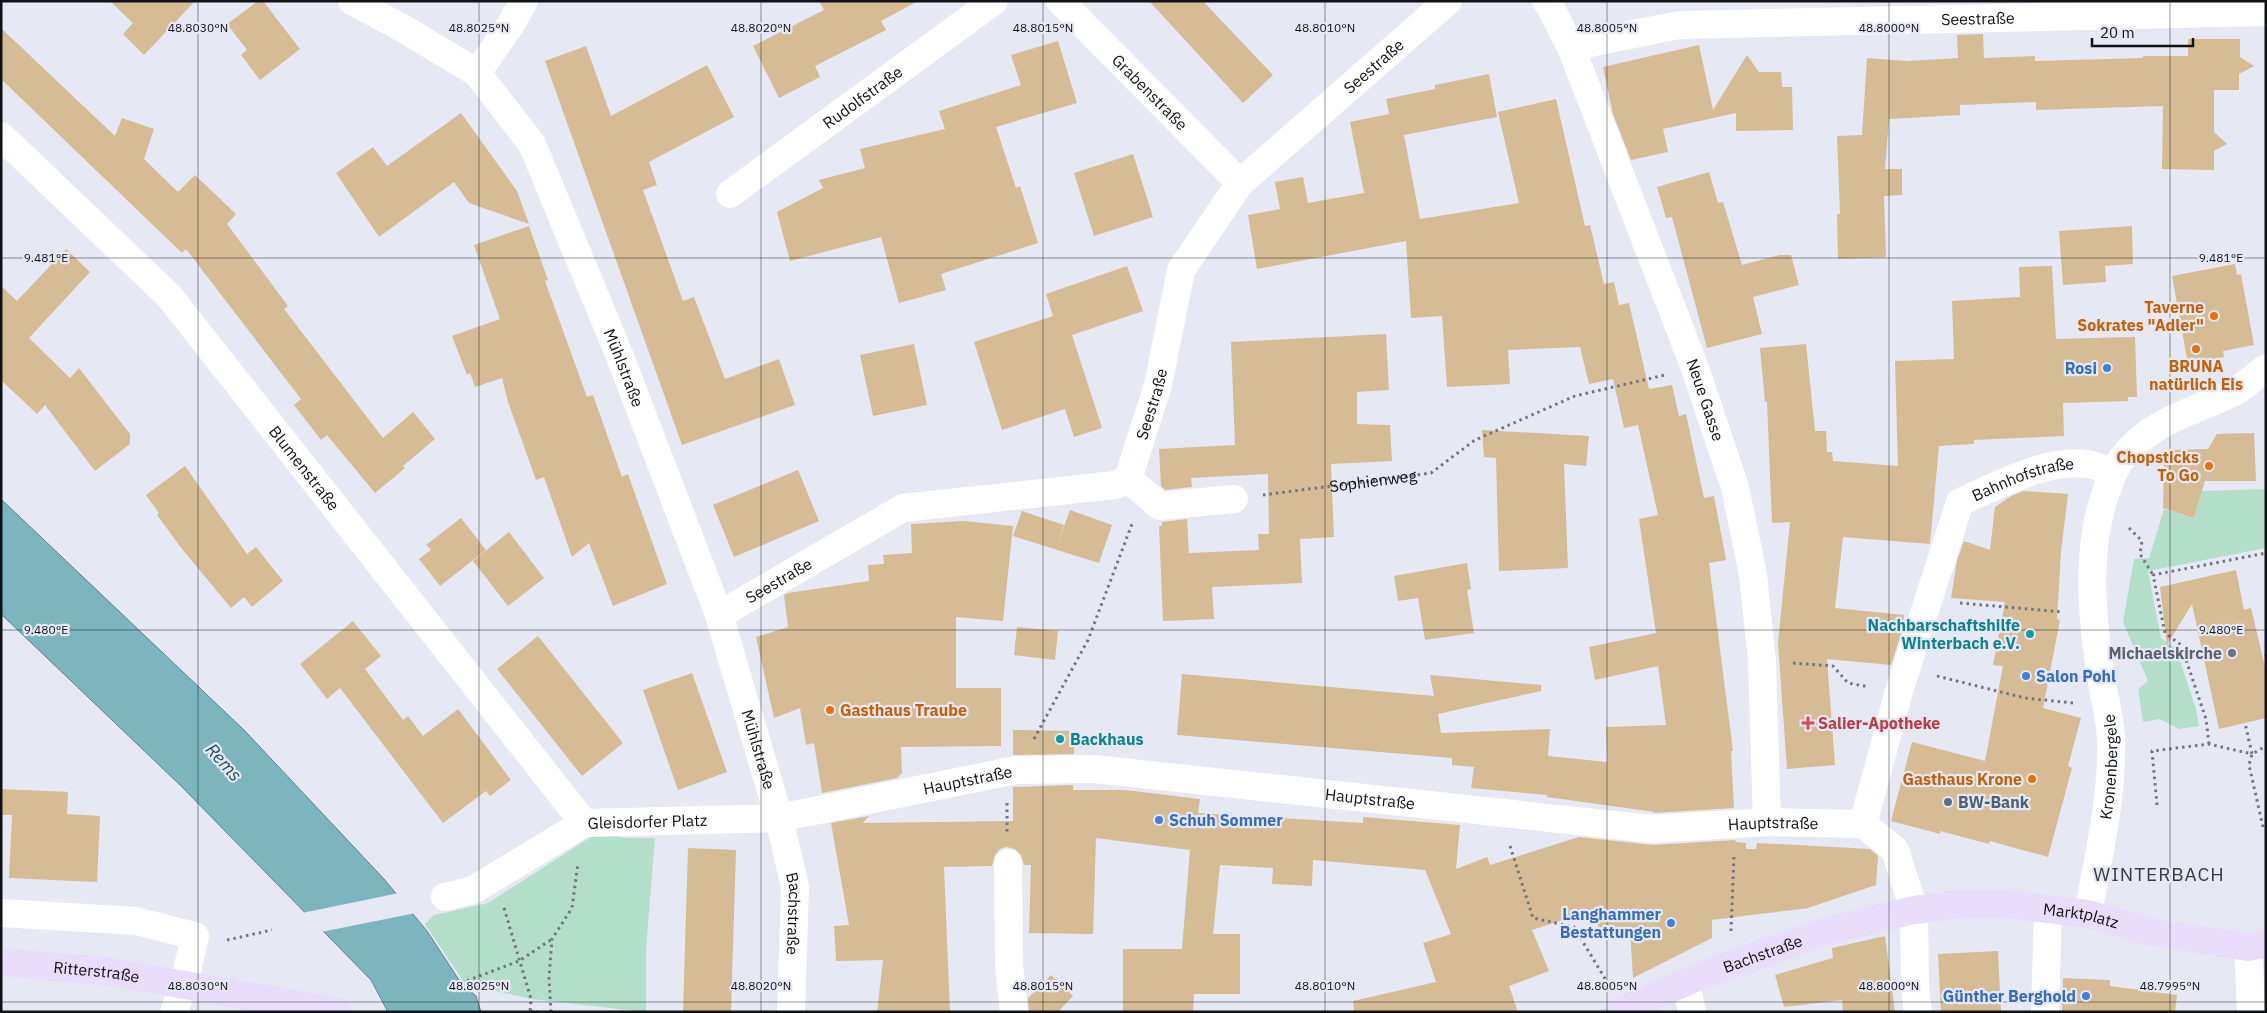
<svg xmlns="http://www.w3.org/2000/svg" width="2267" height="1013" viewBox="0 0 2267 1013" font-family="'IBM Plex Sans',sans-serif">
	<rect width="100%" height="100%" fill="#e6e8f4"/>
	<g fill="#b3dfca">
		<polygon points="2266,489 2266,548 2148,571 2161,638 2176,649 2196,709 2199,726 2179,729 2160,719 2143,722 2138,689 2148,681 2123,622 2134,559 2149,558 2164,509 2194,518 2202,491"/>
		<polygon points="597,833 626,838 655,838 646,949 646,1012 531,999 465,984 425,924 434,915 488,903"/>
	</g>
	<polygon fill="#7db5bf" stroke="#5d848c" points="1,499 244,730 384,879 427,931 461,983 476,996 481,1012 388,1012 371,980 181,786 1,614"/>
	<polygon fill="#e6e8f4" points="399,893 416,913 321,932 302,913"/>
	<g fill="#d5bc95">
		<polygon points="110,1 195,1 144,55 123,34 133,23"/>
		<polygon points="258,1 263,1 300,49 260,80 241,55 247,50 227,24"/>
		<polygon points="819,1 918,1 881,21 886,30 815,66 820,77 779,98 753,46 824,10"/>
		<polygon points="1149,1 1203,1 1273,75 1243,103"/>
		<polygon points="1,28 115,136 122,118 154,129 144,159 178,192 195,175 236,214 227,224 288,306 284,309 383,438 413,412 435,439 403,466 405,468 375,493 327,435 321,440 294,405 301,399 186,249 182,253 1,79"/>
		<polygon points="1983,34 1984,58 2035,56 2035,61 2143,58 2143,56 2188,56 2188,39 2240,39 2240,57 2254,66 2239,74 2239,90 2214,90 2214,132 2227,144 2214,151 2214,170 2162,169 2163,106 2036,110 2036,102 1960,105 1960,115 1889,119 1885,169 1902,169 1902,195 1884,196 1886,257 1838,259 1837,214 1840,214 1837,136 1862,135 1867,58 1907,61 1958,58 1957,35"/>
		<polygon points="1058,41 1077,103 996,127 1016,188 1020,186 1038,243 941,274 946,290 899,303 881,237 790,261 777,212 823,188 819,180 865,168 860,149 945,129 939,111 1021,85 1011,55"/>
		<polygon points="1699,45 1713,110 1747,55 1759,72 1781,72 1782,87 1792,87 1793,130 1736,131 1736,113 1663,129 1668,152 1631,160 1613,114 1603,67"/>
		<polygon points="586,46 611,116 707,65 734,117 649,162 657,185 643,190 683,301 694,297 725,379 779,359 795,405 682,445 545,61"/>
		<polygon points="1489,74 1497,117 1404,135 1420,219 1519,203 1498,112 1556,99 1585,226 1590,225 1604,284 1614,282 1619,305 1629,303 1649,389 1672,385 1679,416 1686,414 1704,498 1714,496 1726,560 1709,563 1733,751 1731,751 1734,808 1653,813 1655,812 1547,797 1547,795 1471,788 1474,767 1452,765 1452,758 1177,735 1182,674 1434,696 1430,675 1541,685 1541,691 1438,714 1441,733 1550,729 1548,756 1607,762 1606,727 1666,725 1658,666 1595,680 1589,647 1656,633 1639,519 1658,515 1638,425 1624,428 1613,379 1589,384 1580,347 1508,350 1510,384 1447,387 1442,316 1411,318 1406,241 1257,269 1248,215 1280,209 1275,182 1303,177 1308,203 1364,193 1350,122 1389,114 1386,99 1435,89 1435,85"/>
		<polygon points="461,113 517,191 529,224 469,203 454,182 379,237 336,173 373,147 387,166"/>
		<polygon points="1133,154 1153,217 1094,236 1074,173"/>
		<polygon points="1709,172 1718,203 1723,202 1742,265 1780,255 1791,255 1799,285 1753,297 1762,334 1707,348 1672,217 1666,218 1657,187"/>
		<polygon points="529,226 548,280 545,281 587,397 593,395 622,477 628,474 667,584 613,606 589,543 572,557 544,477 536,480 508,402 502,378 475,387 470,373 467,375 452,336 500,319 474,245"/>
		<polygon points="2132,226 2133,264 2105,266 2106,282 2063,285 2059,231"/>
		<polygon points="66,249 90,272 29,338 70,378 79,368 130,434 130,444 95,471 45,405 37,414 1,380 1,286 17,301"/>
		<polygon points="2235,264 2237,275 2241,274 2254,345 2223,351 2224,357 2188,364 2172,276"/>
		<polygon points="1127,266 1143,311 1072,335 1102,428 1074,437 1065,409 1002,430 974,342 1053,316 1046,294"/>
		<polygon points="2052,266 2056,339 2135,337 2137,397 2128,397 2128,401 2063,403 2064,436 1974,440 1974,444 1939,446 1930,544 1843,537 1835,608 1904,615 1902,631 1891,665 1827,659 1835,765 1787,769 1778,643 1790,522 1772,523 1767,401 1765,402 1760,348 1806,344 1815,431 1826,431 1827,452 1832,452 1833,461 1898,466 1895,361 1954,359 1952,301 2020,297 2019,267"/>
		<polygon points="1386,334 1389,390 1357,392 1357,424 1390,425 1392,461 1331,464 1334,537 1300,539 1302,583 1212,587 1214,619 1163,621 1159,526 1162,526 1162,522 1187,519 1189,553 1259,550 1258,534 1269,534 1268,474 1191,478 1192,487 1165,490 1161,486 1159,449 1235,445 1231,342"/>
		<polygon points="914,344 927,405 873,416 860,355"/>
		<polygon points="1482,430 1589,436 1586,466 1564,464 1568,568 1499,571 1496,458 1484,457"/>
		<polygon points="2254,433 2256,481 2205,481 2194,518 2163,508 2164,450 2208,449 2217,434"/>
		<polygon points="185,466 247,554 256,547 283,581 252,607 244,597 231,608 182,549 157,515 159,513 146,495"/>
		<polygon points="798,470 819,521 734,557 713,505"/>
		<polygon points="2024,491 2068,494 2061,552 2057,619 2060,620 2043,708 2081,718 2068,766 2072,768 2048,857 1990,841 1989,844 1940,831 1940,834 1891,821 1912,742 1985,761 2003,666 1993,665 2005,602 1951,598 1957,561 1964,541 1990,550 1995,507 2011,496"/>
		<polygon points="1070,510 1112,525 1099,563 1013,536 1022,511 1064,525 1057,546"/>
		<polygon points="461,518 486,550 440,586 419,559 431,550 426,545"/>
		<polygon points="964,521 1013,526 1003,621 956,617 956,688 1001,688 1001,746 901,747 902,773 897,778 822,793 814,743 806,745 800,708 774,718 756,637 788,627 784,595 788,593 869,581 868,565 884,564 883,555 912,553 911,524"/>
		<polygon points="509,532 544,578 508,606 473,561"/>
		<polygon points="1467,563 1471,589 1467,590 1474,633 1425,640 1418,598 1398,601 1394,576"/>
		<polygon points="2236,570 2244,610 2251,608 2266,671 2266,718 2219,729 2192,604 2167,645 2160,587"/>
		<polygon points="353,621 381,656 365,669 403,720 408,716 423,736 458,709 511,780 490,796 486,791 443,823 340,688 327,699 300,664"/>
		<polygon points="1017,627 1058,631 1055,660 1014,655"/>
		<polygon points="538,636 623,743 582,776 497,669"/>
		<polygon points="692,673 727,772 678,790 643,690"/>
		<polygon points="1013,730 1075,731 1074,754 1013,755"/>
		<polygon points="1073,785 1073,790 1125,790 1200,799 1198,813 1363,823 1363,817 1460,825 1456,869 1487,857 1490,865 1579,837 1653,845 1735,840 1736,842 1746,843 1746,849 1756,849 1757,843 1870,849 1878,856 1876,885 1808,908 1712,920 1712,938 1633,978 1630,930 1598,931 1597,909 1532,930 1549,971 1509,986 1518,1012 1354,1012 1353,1001 1436,982 1423,943 1451,934 1425,870 1313,860 1312,886 1272,884 1273,868 1220,865 1213,934 1240,934 1240,994 1194,994 1193,1012 1123,1012 1123,949 1182,949 1190,850 1096,838 1093,934 1029,933 1031,865 1024,865 1021,855 1015,849 1007,847 1000,849 995,855 992,866 944,867 950,1012 877,1012 883,960 836,961 834,926 849,925 831,823 869,816 863,823 1013,821 1013,787"/>
		<polygon points="1,789 68,792 67,814 100,816 97,882 9,878 12,815 1,815"/>
		<polygon points="688,848 736,850 731,1012 683,1012"/>
		<polygon points="1885,936 1895,1012 1843,1012 1842,1000 1784,1007 1775,975 1833,958 1832,948"/>
		<polygon points="1998,951 2001,1012 1941,1012 1938,954"/>
		<polygon points="1051,975 1073,996 1058,1012 1029,1012 1028,998"/>
		<polygon points="2063,978 2110,980 2110,986 2177,995 2175,1012 2062,1012"/>
	</g>
	<g fill="none" stroke-linecap="round" stroke-linejoin="round">
		<g stroke="#73747c" stroke-width="3" stroke-dasharray="2.5 4" stroke-linecap="butt">
			<path id="s1" d="M 1263,495 L 1431,473 L 1475,440 L 1575,396 L 1665,375"/>
			<polyline points="2129,528 2142,541 2140,554 2153,575"/>
			<polyline points="1960,603 2063,612"/>
			<polyline points="2266,654 2266,657"/>
			<polyline points="1793,663 1833,666 1848,683 1869,687"/>
			<polyline points="1937,676 2025,698 2073,703"/>
			<polyline points="1034,739 1088,640 1132,524"/>
			<polyline points="2209,744 2206,719 2181,645 2165,633 2153,575 2266,553"/>
			<polyline points="1007,803 1007,834"/>
			<polyline points="2157,805 2152,751 2209,744 2252,754 2245,723"/>
			<polyline points="2263,827 2249,765 2252,754 2266,746"/>
			<polyline points="1510,846 1533,918 1574,927 1607,982"/>
			<polyline points="504,908 531,999 530,1012"/>
			<polyline points="1731,931 1734,855"/>
			<polyline points="227,940 272,930"/>
			<polyline points="461,983 519,961 552,939"/>
			<polyline points="530,1011 538,1012"/>
			<polyline points="551,1012 549,978 552,939 572,908 578,863"/>
		</g>
		<g stroke="#fff" stroke-width="28">
			<path id="s2" d="M 352,1 L 404,29 L 477,73 L 532,144 L 619,354 L 719,615 L 779,818 L 795,887 L 791,1012"/>
			<path id="s3" d="M 1060,1 L 1240,183"/>
			<path id="s4" d="M 1546,1 L 1551,8 L 1572,50 L 1695,368 L 1735,487 L 1753,575 L 1762,661 L 1767,822"/>
			<path id="s5" d="M 1572,50 L 1590,43 L 1679,25 L 2266,12"/>
			<polyline points="477,73 511,24 524,1"/>
			<path id="s6" d="M 1,136 L 169,296 L 584,823"/>
			<path id="s7" d="M 730,194 L 994,1"/>
			<polyline points="1128,479 1160,506 1234,499"/>
			<path id="s8" d="M 719,615 L 903,508 L 1115,485 L 1128,479 L 1158,385 L 1181,270 L 1240,183 L 1448,1"/>
			<path id="s9" d="M 1863,824 L 1899,691 L 1960,502 C 1997,486 2046,458 2088,464 C 2096,465 2105,470 2113,473"/>
			<polyline points="1008,863 1009,964 1014,1012"/>
			<path id="s10" d="M 445,897 L 473,890 L 584,823 L 779,818 L 1016,770 L 1094,769 L 1652,829 L 1767,822 L 1863,824 L 1895,850 L 1914,910 L 1915,987 L 1918,1012"/>
			<polyline points="1,913 136,921 195,936 184,984 174,1012"/>
			<path id="s11" d="M 2088,914 C 2098,856 2113,798 2111,738 C 2110,716 2103,693 2100,671 C 2092,614 2086,554 2104,498 C 2109,484 2113,469 2123,457 C 2153,419 2195,412 2236,391 C 2246,385 2256,375 2266,368"/>
			<polyline points="2248,947 2251,1012"/>
			<polyline points="1686,983 1692,1012"/>
			<polyline points="2045,1012 2048,910"/>
		</g>
		<g stroke="#e9ddfb" stroke-width="28">
			<path id="s12" d="M 1,962 L 111,972 L 339,1012"/>
			<path id="s13" d="M 1618,1012 L 1700,976 L 1826,931 L 1914,910 L 1961,904 L 2005,904 L 2088,914 L 2150,932 L 2248,947 L 2266,944"/>
		</g>
	</g>
	<path fill="none" stroke="#111216" stroke-width="1" stroke-opacity="0.45" d="M 198,1 L 198,1012M 479,1 L 479,1012M 761,1 L 761,1012M 1043,1 L 1043,1012M 1325,1 L 1325,1012M 1607,1 L 1607,1012M 1889,1 L 1889,1012M 2170,1 L 2170,1012M 1,258 L 2266,258M 1,630 L 2266,630M 1,1002 L 2266,1002"/>
	<g fill="#e8710a" stroke="#e6e8f4" stroke-width="2">
		<circle cx="2214" cy="316" r="5"/>
		<circle cx="2196" cy="349" r="5"/>
		<circle cx="2209" cy="466" r="5"/>
		<circle cx="830" cy="710" r="5"/>
		<circle cx="2032" cy="779" r="5"/>
	</g>
	<g fill="#3f7fe0" stroke="#e6e8f4" stroke-width="2">
		<circle cx="2107" cy="368" r="5"/>
		<circle cx="2026" cy="676" r="5"/>
		<circle cx="1159" cy="820" r="5"/>
		<circle cx="1671" cy="923" r="5"/>
		<circle cx="2086" cy="996" r="5"/>
	</g>
	<g fill="#0f9aa8" stroke="#e6e8f4" stroke-width="2">
		<circle cx="2030" cy="634" r="5"/>
		<circle cx="1060" cy="739" r="5"/>
	</g>
	<circle fill="#6b7280" stroke="#e6e8f4" stroke-width="2" cx="2232" cy="653" r="5"/>
	<path fill="#e0444e" stroke="#e6e8f4" stroke-width="2" d="M1805.5 715.5h5v5h5v5h-5v5h-5v-5h-5v-5h5z"/>
	<circle fill="#5c6f8a" stroke="#e6e8f4" stroke-width="2" cx="1948" cy="802" r="5"/>
	<g text-anchor="middle" dominant-baseline="central" stroke-width="4.5" stroke-linejoin="round" paint-order="stroke">
		<g font-size="16" fill="#111216" stroke="#e6e8f4">
			<text stroke="none"><textPath href="#s5" startOffset="409">Seestraße</textPath></text>
			<text stroke="none"><textPath href="#s8" startOffset="939">Seestraße</textPath></text>
			<text stroke="none"><textPath href="#s3" startOffset="128">Grabenstraße</textPath></text>
			<text stroke="none"><textPath href="#s7" startOffset="164">Rudolfstraße</textPath></text>
			<text stroke="none"><textPath href="#s2" startOffset="476">Mühlstraße</textPath></text>
			<text stroke="none"><textPath href="#s4" startOffset="430">Neue Gasse</textPath></text>
			<text stroke="none"><textPath href="#s8" startOffset="519">Seestraße</textPath></text>
			<text stroke="none"><textPath href="#s6" startOffset="451">Blumenstraße</textPath></text>
			<text stroke="none"><textPath href="#s1" startOffset="111">Sophienweg</textPath></text>
			<text stroke="none"><textPath href="#s9" startOffset="404">Bahnhofstraße</textPath></text>
			<text stroke="none"><textPath href="#s8" startOffset="69">Seestraße</textPath></text>
			<text stroke="none"><textPath href="#s2" startOffset="881">Mühlstraße</textPath></text>
			<text stroke="none"><textPath href="#s11" startOffset="149">Kronenbergele</textPath></text>
			<text stroke="none"><textPath href="#s10" startOffset="546">Hauptstraße</textPath></text>
			<text stroke="none"><textPath href="#s10" startOffset="951">Hauptstraße</textPath></text>
			<text stroke="none"><textPath href="#s10" startOffset="222">Gleisdorfer Platz</textPath></text>
			<text stroke="none"><textPath href="#s10" startOffset="1356">Hauptstraße</textPath></text>
			<text stroke="none"><textPath href="#s2" startOffset="1050">Bachstraße</textPath></text>
			<text stroke="none"><textPath href="#s13" startOffset="482">Marktplatz</textPath></text>
			<text stroke="none"><textPath href="#s13" startOffset="156">Bachstraße</textPath></text>
			<text stroke="none"><textPath href="#s12" startOffset="96">Ritterstraße</textPath></text>
		</g>
		<g font-size="16" font-weight="bold" fill="#c56008" stroke="#e6e8f4" text-anchor="end">
			<text x="2204" y="307">Taverne<tspan x="2204" dy="18">Sokrates "Adler"</tspan></text>
			<text x="2196" y="366" text-anchor="middle">BRUNA<tspan x="2196" dy="18">natürlich Eis</tspan></text>
			<text x="2199" y="457">Chopsticks<tspan x="2199" dy="18">To Go</tspan></text>
			<text x="840" y="710" text-anchor="start">Gasthaus Traube</text>
			<text x="2022" y="779">Gasthaus Krone</text>
		</g>
		<g font-size="16" font-weight="bold" fill="#366cbe" stroke="#e6e8f4" text-anchor="end">
			<text x="2097" y="368">Rosi</text>
			<text x="2036" y="676" text-anchor="start">Salon Pohl</text>
			<text x="1169" y="820" text-anchor="start">Schuh Sommer</text>
			<text x="1661" y="914">Langhammer<tspan x="1661" dy="18">Bestattungen</tspan></text>
			<text x="2076" y="996">Günther Berghold</text>
		</g>
		<g font-size="16" font-weight="bold" fill="#0d838f" stroke="#e6e8f4" text-anchor="end">
			<text x="2020" y="625">Nachbarschaftshilfe<tspan x="2020" dy="18">Winterbach e.V.</tspan></text>
			<text x="1070" y="739" text-anchor="start">Backhaus</text>
		</g>
		<g font-size="16" font-weight="bold" fill="#5b616d" stroke="#e6e8f4" text-anchor="end">
			<text x="2222" y="653">Michaelskirche</text>
		</g>
		<g font-size="16" font-weight="bold" fill="#be3a42" stroke="#e6e8f4" text-anchor="start">
			<text x="1818" y="723">Salier-Apotheke</text>
		</g>
		<g font-size="16" font-weight="bold" fill="#4e5e75" stroke="#e6e8f4" text-anchor="start">
			<text x="1958" y="802">BW-Bank</text>
		</g>
		<g font-size="18" font-style="italic" fill="#1d4f57" stroke="#e6e8f4">
			<text transform="translate(224 762) rotate(48)">Rems</text>
		</g>
		<g font-size="19" letter-spacing="1" fill="#383942" stroke="#e6e8f4">
			<text x="2159" y="874">WINTERBACH</text>
		</g>
	</g>
	<g font-size="12" text-anchor="middle" fill="#111216" stroke="#e6e8f4" stroke-width="4.5" stroke-linejoin="round" paint-order="stroke">
		<text x="198" y="32">48.8030°N</text>
		<text x="479" y="32">48.8025°N</text>
		<text x="761" y="32">48.8020°N</text>
		<text x="1043" y="32">48.8015°N</text>
		<text x="1325" y="32">48.8010°N</text>
		<text x="1607" y="32">48.8005°N</text>
		<text x="1889" y="32">48.8000°N</text>
		<text x="2221" y="262">9.481°E</text>
		<text x="46" y="262">9.481°E</text>
		<text x="2221" y="634">9.480°E</text>
		<text x="46" y="634">9.480°E</text>
		<text x="198" y="990">48.8030°N</text>
		<text x="479" y="990">48.8025°N</text>
		<text x="761" y="990">48.8020°N</text>
		<text x="1043" y="990">48.8015°N</text>
		<text x="1325" y="990">48.8010°N</text>
		<text x="1607" y="990">48.8005°N</text>
		<text x="1889" y="990">48.8000°N</text>
		<text x="2170" y="990">48.7995°N</text>
	</g>
	<rect width="2267" height="1013" fill="none" stroke="#111216" stroke-width="5"/>
	<path d="M2092 38v8h101v-8" fill="none" stroke="#111216" stroke-width="2.5"/>
	<text x="2100" y="38" font-size="15" fill="#111216" stroke="#e6e8f4" stroke-width="4" paint-order="stroke">20 m</text>
</svg>
